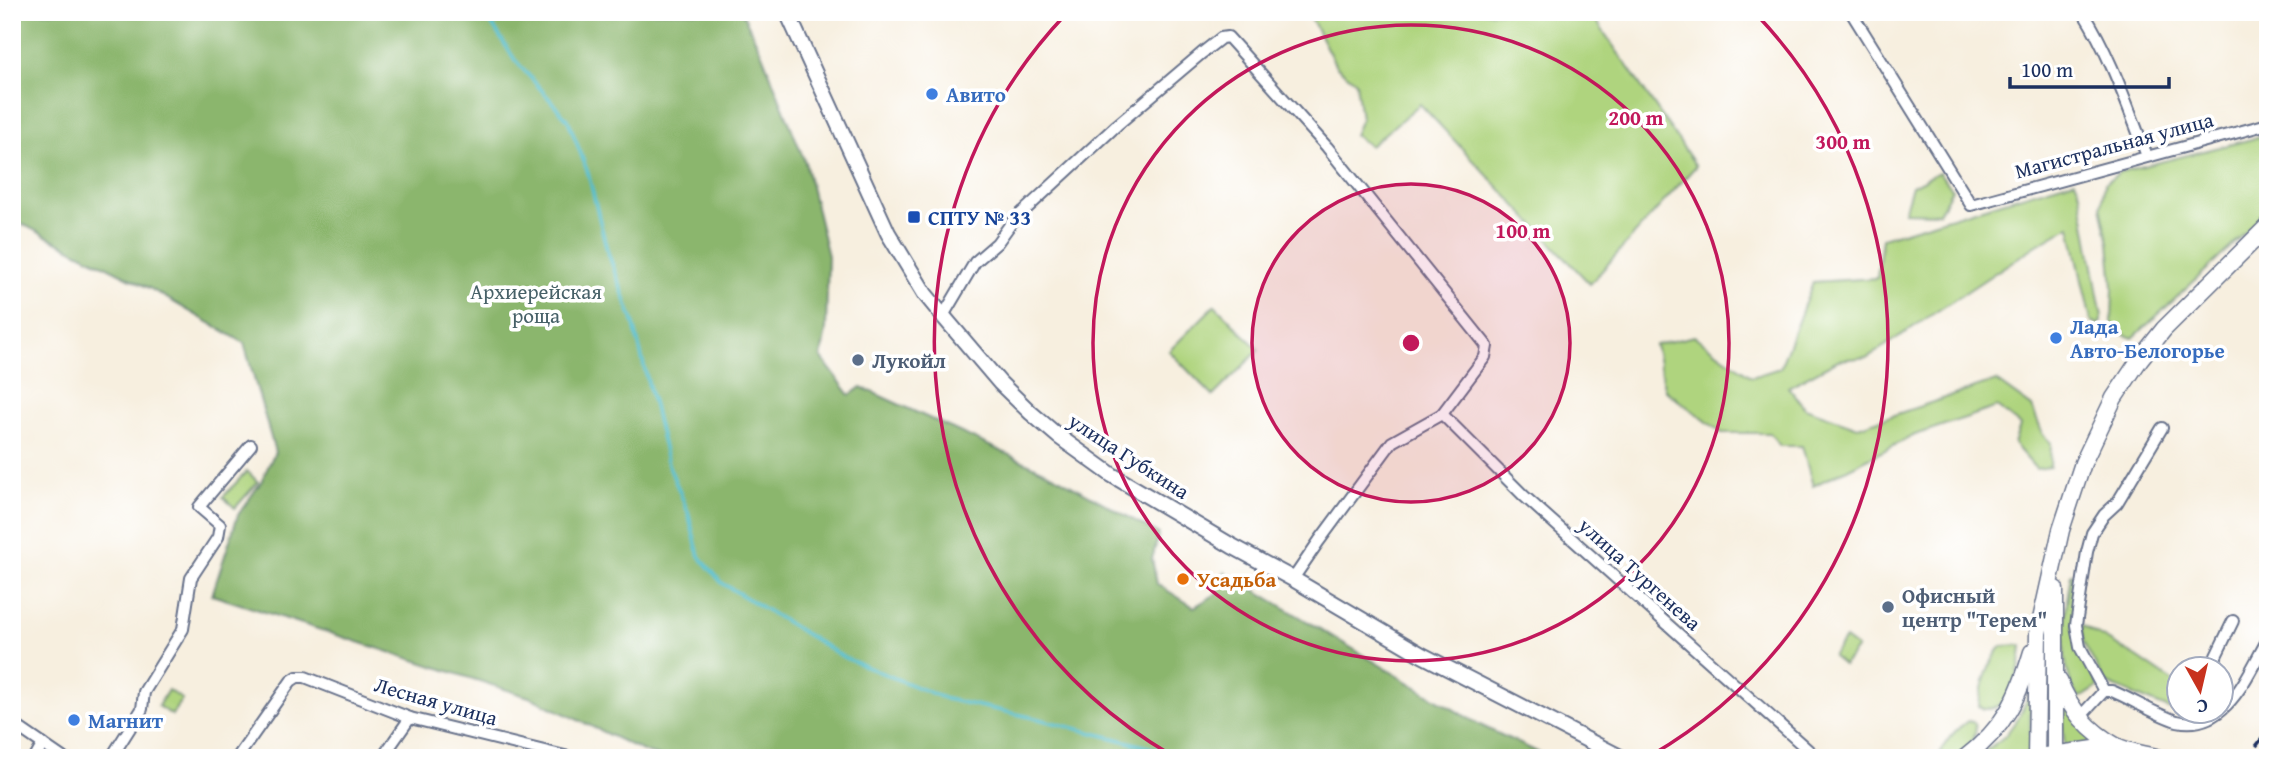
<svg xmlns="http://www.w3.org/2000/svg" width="2280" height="770" viewBox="0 0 2280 770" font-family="'Gentium Book Plus',serif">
	<rect width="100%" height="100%" fill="#fff"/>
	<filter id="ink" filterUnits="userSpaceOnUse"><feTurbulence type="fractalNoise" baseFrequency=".0143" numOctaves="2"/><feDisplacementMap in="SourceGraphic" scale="14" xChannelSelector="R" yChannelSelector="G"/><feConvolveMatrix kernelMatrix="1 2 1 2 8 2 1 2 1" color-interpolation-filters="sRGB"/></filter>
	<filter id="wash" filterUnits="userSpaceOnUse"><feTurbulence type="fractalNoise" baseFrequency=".00686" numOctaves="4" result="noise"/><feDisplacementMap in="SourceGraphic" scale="28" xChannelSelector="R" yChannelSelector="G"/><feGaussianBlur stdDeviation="1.57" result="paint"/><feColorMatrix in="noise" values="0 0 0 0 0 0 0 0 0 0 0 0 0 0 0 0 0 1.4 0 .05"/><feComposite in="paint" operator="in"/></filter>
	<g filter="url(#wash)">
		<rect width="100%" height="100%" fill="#f7efdf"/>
		<g fill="#afd47e" stroke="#65826e" stroke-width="2">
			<polygon points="1308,12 1590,12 1696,166 1590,284 1420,104 1370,146 1354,135 1361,119 1356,82 1336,66"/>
			<polygon points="2268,135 2268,209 2232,246 2133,338 2119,333 2112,322 2113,287 2109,243 2101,206 2105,183 2120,172"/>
			<polygon points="1939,172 1952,189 1939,213 1904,212 1912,186"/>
			<polygon points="2075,180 2079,189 2102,317 2100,325 2091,321 2070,226 2037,245 1868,357 1838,360 1788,387 1805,408 1858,427 1996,381 2032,407 2043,435 2051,443 2050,467 2036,469 2014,444 2020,425 1997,407 1915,435 1813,486 1802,446 1780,446 1770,433 1722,433 1665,390 1655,345 1694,336 1752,377 1780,368 1813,282 1877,278 1882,238"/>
			<polygon points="1215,305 1259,350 1213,396 1169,351"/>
			<polygon points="247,471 258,482 235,508 223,497"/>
			<path d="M 2071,574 L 2080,577 L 2073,626 L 2098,687 L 2084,696 L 2078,697 C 2056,662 2065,612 2071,574 Z"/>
			<polygon points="2081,625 2137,657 2178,685 2178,710 2188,711 2181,714 2105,683 2083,642"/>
			<polygon points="1845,639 1857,648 1843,665 1832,656"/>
			<path d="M 2022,645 C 2021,667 2013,711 1984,709 L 1979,706 C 1980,687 1990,660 2002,646 Z"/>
			<polygon points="168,690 182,699 172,715 158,706"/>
			<polygon points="2030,693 2031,754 2020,758 1976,758 2005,736 2020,715"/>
			<polygon points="2059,695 2104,741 2065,748"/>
			<path d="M 1969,721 L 1975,723 C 1979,739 1967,748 1955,758 L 1939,758 C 1942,744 1957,727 1969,721 Z"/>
		</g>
		<polygon fill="#8bb66d" stroke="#537266" stroke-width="2" points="12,12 742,12 762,54 805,162 828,256 826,330 821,357 850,395 861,387 1053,475 1159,534 1152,559 1157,584 1194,607 1216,594 1225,572 1480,725 1550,758 665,758 645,752 532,698 212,595 238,515 261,482 275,452 244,343 149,288 12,219"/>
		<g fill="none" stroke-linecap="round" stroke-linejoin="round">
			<polyline stroke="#53bece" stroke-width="3.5" points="484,12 515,60 568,120 588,173 607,250 633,321 668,464 688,512 699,556 722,583 845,658 946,699 1035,718 1191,758"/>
		</g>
	</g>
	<g filter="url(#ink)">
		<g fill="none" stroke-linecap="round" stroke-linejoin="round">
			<defs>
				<g id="minor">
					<polyline points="1851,12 1971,205 2268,124"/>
					<path d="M 2083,12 C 2111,56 2128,108 2147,156"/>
					<polyline points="943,316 975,262 997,243 1012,222 1117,125 1202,53 1221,38 1228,37 1327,147 1487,346 1485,357 1442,414 1392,442 1319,541 1293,579"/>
					<polyline points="1442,414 1524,496 1817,758"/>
					<polyline points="2215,668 2216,656 2233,621"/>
					<polyline points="2104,691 2080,647 2076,625 2087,552 2092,533 2104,515 2117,503 2162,428"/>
					<path d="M 2104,691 L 2112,691 C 2131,699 2159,716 2177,721 C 2227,732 2248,673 2268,639"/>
					<polyline points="2080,717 2104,691"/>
					<polyline points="12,723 63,758"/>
					<polyline points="35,758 43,744"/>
					<polyline points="111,758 142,709 144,692 183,629 191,578 218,537 220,525 199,507 251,445"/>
					<polyline points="237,758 291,681 297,677 305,677 410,718 573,758"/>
					<polyline points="382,758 410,718"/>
				</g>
				<polyline id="secondary" points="787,12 888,233 925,294 943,316 1000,383 1031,413 1058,436 1112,475 1232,546 1293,579 1422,655 1622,758"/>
				<g id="primary">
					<path d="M 2059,681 C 2070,709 2088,731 2116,746 C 2128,752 2145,754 2159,758"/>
					<polyline points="2045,756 2116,746"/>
					<path d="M 1965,758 C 2005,727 2018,699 2032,652"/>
					<polyline points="2036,758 2038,633 2061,530 2083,463 2114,398 2140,359 2164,329 2268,226"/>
					<polyline points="2055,758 2055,589"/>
				</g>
			</defs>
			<use href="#minor" stroke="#68728b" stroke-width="14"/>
			<use href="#secondary" stroke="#68728b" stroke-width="18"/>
			<use href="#primary" stroke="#68728b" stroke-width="19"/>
			<use href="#minor" stroke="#fff" stroke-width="10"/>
			<use href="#secondary" stroke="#fff" stroke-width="14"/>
			<use href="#primary" stroke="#fff" stroke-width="16"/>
			<polyline stroke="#1b2f5e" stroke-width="3.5" stroke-dasharray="10 5" stroke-linecap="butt" points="2247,758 2268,731"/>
		</g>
	</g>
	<circle cx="1411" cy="343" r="159" fill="#c2185b" fill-opacity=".12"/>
	<g fill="none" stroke="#c2185b" stroke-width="3.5">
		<circle cx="1411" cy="343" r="159"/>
		<circle cx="1411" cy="343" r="318"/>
		<path d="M1173 756A477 477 0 0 1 1065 15M1757 15A477 477 0 0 1 1650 756"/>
	</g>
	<g fill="#3f7fe0" stroke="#fff" stroke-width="2.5">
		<circle cx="932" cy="94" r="7"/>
		<circle cx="2056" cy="338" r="7"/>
		<circle cx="74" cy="720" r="7"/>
	</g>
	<rect fill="#1a4fb4" stroke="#fff" stroke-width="2.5" x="907" y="210" width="14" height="14" rx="3.5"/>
	<g fill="#5c6f8a" stroke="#fff" stroke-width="2.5">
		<circle cx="858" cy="360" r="7"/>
		<circle cx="1888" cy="607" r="7"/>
	</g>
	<circle fill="#e8710a" stroke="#fff" stroke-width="2.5" cx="1183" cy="579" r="7"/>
	<g text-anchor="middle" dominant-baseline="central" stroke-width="7" stroke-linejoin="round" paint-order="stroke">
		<g font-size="21" font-weight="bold" fill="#366cbe" stroke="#fff" text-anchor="start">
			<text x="946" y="94">Авито</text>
			<text x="2070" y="326">Лада<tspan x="2070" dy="24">Авто-Белогорье</tspan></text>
			<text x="88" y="720">Магнит</text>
		</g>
		<g font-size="21" fill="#1b2f5e" stroke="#fff">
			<text transform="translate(2114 145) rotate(-15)">Магистральная улица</text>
			<text transform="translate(1129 456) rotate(33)">улица Губкина</text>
			<text transform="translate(1640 574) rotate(42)">улица Тургенева</text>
			<text transform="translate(436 701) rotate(16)">Лесная улица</text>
		</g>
		<g font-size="21" font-weight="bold" fill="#164399" stroke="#fff" text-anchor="start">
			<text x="928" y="217">СПТУ № 33</text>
		</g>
		<g font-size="21" fill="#476168" stroke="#fff">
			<text x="536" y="291">Архиерейская<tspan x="536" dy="24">роща</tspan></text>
		</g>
		<g font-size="21" font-weight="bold" fill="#4e5e75" stroke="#fff" text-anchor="start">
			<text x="872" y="360">Лукойл</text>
			<text x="1902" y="595">Офисный<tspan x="1902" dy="24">центр "Терем"</tspan></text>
		</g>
		<g font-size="21" font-weight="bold" fill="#c56008" stroke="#fff" text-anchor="start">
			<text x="1197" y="579">Усадьба</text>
		</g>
	</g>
	<circle cx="1411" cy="343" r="10" fill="#c2185b" stroke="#fff" stroke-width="3.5"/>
	<g font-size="21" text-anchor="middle" font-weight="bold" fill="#c2185b" stroke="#fff" stroke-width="7" stroke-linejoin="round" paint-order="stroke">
		<text x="1636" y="125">200 m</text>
		<text x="1843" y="149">300 m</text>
		<text x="1523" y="238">100 m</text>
	</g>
	<rect width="2280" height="770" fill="none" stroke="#fff" stroke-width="42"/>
	<g transform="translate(2200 690) rotate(172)"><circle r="33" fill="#ffffff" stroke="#a4acbf" stroke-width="2"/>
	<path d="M0-5L12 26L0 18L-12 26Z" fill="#c8321e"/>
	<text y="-10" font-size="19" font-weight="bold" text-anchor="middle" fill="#1b2f5e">С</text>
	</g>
	<path d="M2010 77v10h159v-10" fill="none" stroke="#1b2f5e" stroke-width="3.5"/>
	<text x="2021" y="77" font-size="21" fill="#1b2f5e" stroke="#ffffff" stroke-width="5" paint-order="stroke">100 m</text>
</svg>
